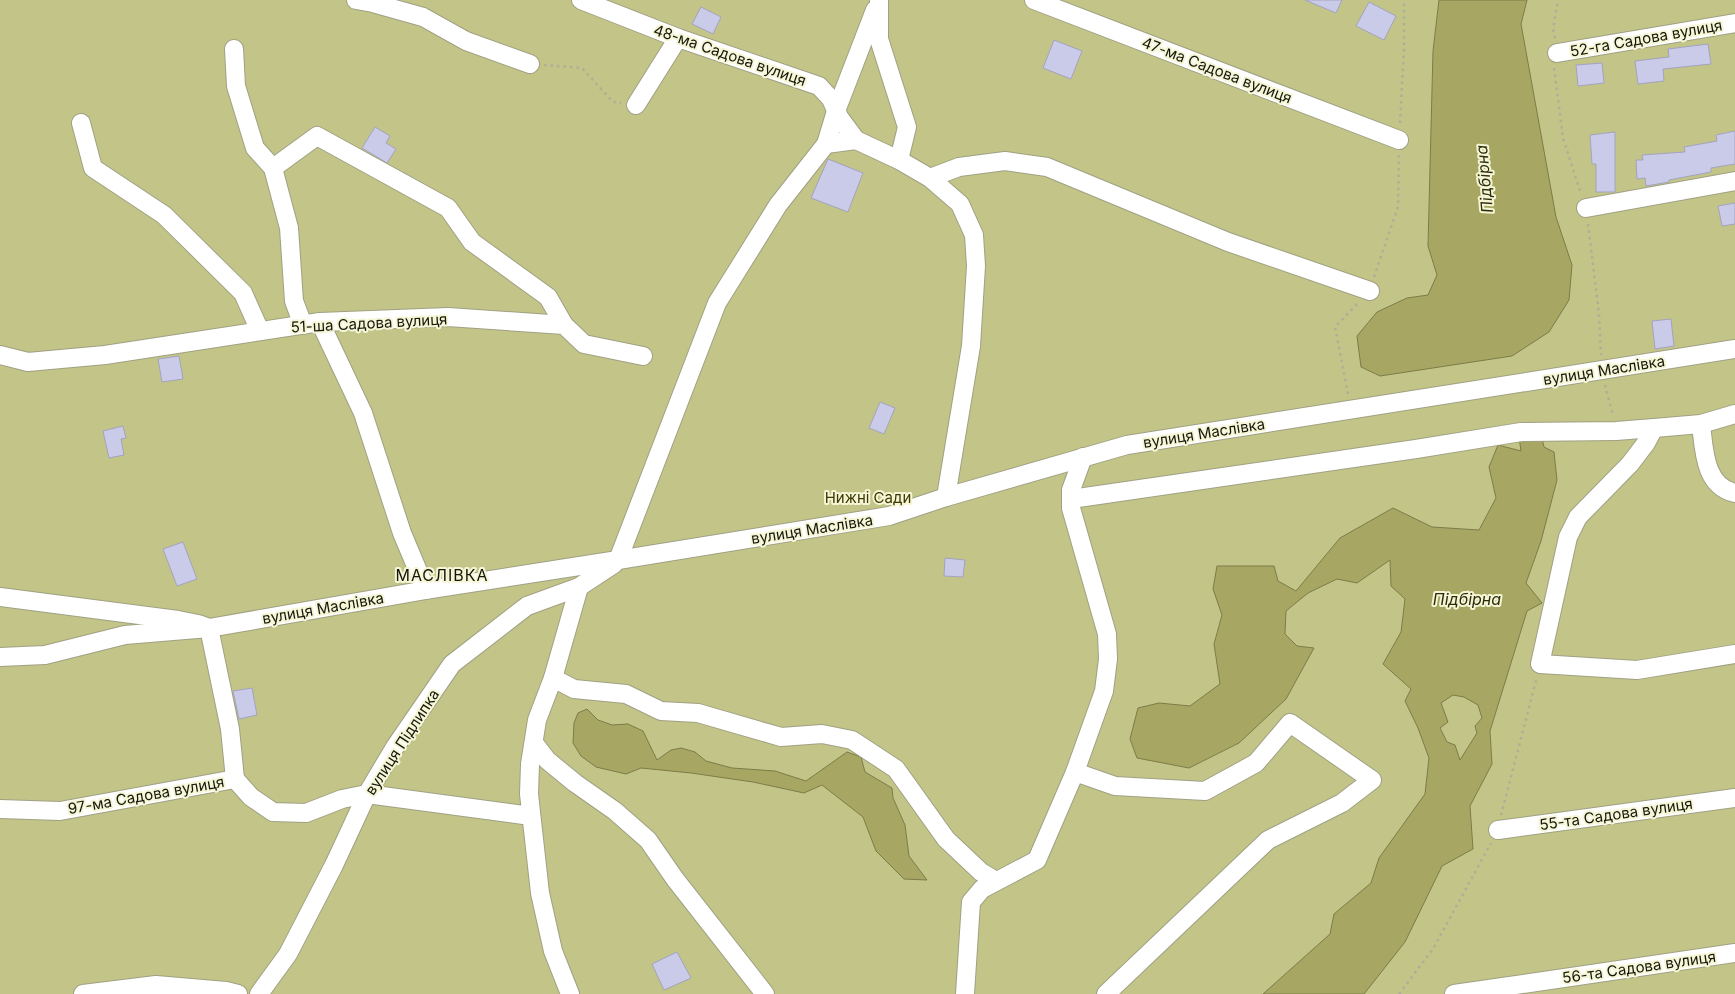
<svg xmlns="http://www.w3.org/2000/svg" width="1735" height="994" viewBox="0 0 1735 994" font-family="Inter,sans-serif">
	<rect width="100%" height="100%" fill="#f5f6d6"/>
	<rect fill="#c3c487" x="0" y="0" width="1735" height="994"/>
	<g fill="#a7a763" stroke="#7c7c49" fill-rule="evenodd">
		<polygon points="1439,0 1527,0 1521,24 1556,217 1572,265 1569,300 1549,332 1512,356 1380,376 1361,367 1357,336 1377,312 1407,298 1428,295 1437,275 1428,246 1433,51"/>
		<path d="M 1541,434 L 1544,447 L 1554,452 L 1557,480 L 1541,541 L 1526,583 L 1542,603 L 1527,611 L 1490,731 L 1492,764 L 1470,806 L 1473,849 L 1442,866 L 1405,942 L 1364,994 L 1263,994 L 1330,934 L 1334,914 L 1371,883 L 1379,858 L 1425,794 L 1429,758 L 1418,728 L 1405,701 L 1411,689 L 1383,664 L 1401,632 L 1405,599 L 1391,586 L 1390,560 L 1357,583 L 1337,579 L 1308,593 L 1286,611 L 1285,634 L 1297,646 L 1314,648 L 1286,699 L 1239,743 L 1189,768 L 1137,758 L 1130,739 L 1138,708 L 1159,703 L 1190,706 L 1220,684 L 1214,644 L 1222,615 L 1213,589 L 1217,566 L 1274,566 L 1278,581 L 1296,591 L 1340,538 L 1393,508 L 1432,527 L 1479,530 L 1496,498 L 1489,467 L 1498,445 L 1521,451 L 1519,437 ZM 1453,695 L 1464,697 L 1478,705 L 1482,718 L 1475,726 L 1477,733 L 1460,760 L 1455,745 L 1447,742 L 1440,728 L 1448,722 L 1441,703 Z"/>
		<polygon points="587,709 598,720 612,725 628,724 643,731 657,760 671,750 681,748 695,752 706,761 732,768 775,771 806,781 847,752 861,757 865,772 892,788 893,798 905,825 909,856 927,880 904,879 876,851 863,817 822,785 804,793 753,782 691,773 641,768 626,774 596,767 581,756 573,743 574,723 578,713"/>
	</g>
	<g fill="#cacbe8" stroke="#a3a3c0">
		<polygon points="1305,0 1342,0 1336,13"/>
		<polygon points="1369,2 1396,16 1384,40 1356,26"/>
		<polygon points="701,7 721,17 713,34 692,24"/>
		<polygon points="1054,40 1082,51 1071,79 1043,68"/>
		<polygon points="1708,44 1711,64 1663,69 1664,81 1638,84 1635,61 1669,57 1668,49"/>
		<polygon points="1602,63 1604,83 1578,86 1576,65"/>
		<polygon points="375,127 390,136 386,143 396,149 387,163 362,148"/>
		<polygon points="1735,131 1735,164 1711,168 1711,172 1669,180 1669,182 1646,186 1645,178 1637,179 1636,160 1643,160 1642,155 1685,152 1684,147 1717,141 1716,135"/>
		<polygon points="1615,132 1615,192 1596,192 1596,164 1592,164 1590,135"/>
		<polygon points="828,159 863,173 848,212 811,198"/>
		<polygon points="1735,203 1735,224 1722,226 1718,206"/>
		<polygon points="1671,319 1674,346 1655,349 1652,321"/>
		<polygon points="179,356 183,379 162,382 158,359"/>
		<polygon points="880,402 895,408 884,434 869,428"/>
		<polygon points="123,426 126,438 121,439 124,455 109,458 103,431"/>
		<polygon points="183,542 197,579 177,586 163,549"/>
		<polygon points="945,558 965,560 963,577 944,576"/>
		<polygon points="252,688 257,715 239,719 233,691"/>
		<polygon points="677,952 691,978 664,990 652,964"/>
	</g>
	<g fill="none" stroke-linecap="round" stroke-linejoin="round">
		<defs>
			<g id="minor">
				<polyline points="356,0 373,3 423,17 466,41 530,64"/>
				<polyline points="581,0 678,38 819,86 831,99 839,117 856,140"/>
				<polyline points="879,0 879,39 907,127 899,160"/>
				<polyline points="1034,0 1399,140"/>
				<polyline points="234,49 236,86 255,148 273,168 317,136 448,208 472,242 548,297 564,325"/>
				<polyline points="1557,53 1735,23"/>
				<polyline points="636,105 678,38"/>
				<polyline points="81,123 93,168 164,215 243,293 260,331"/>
				<polyline points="826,144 836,111 875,10"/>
				<polyline points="273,168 289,228 294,301 303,325"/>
				<polyline points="930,178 959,167 1005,161 1047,167 1228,242 1370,291"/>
				<polyline points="1586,208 1735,181"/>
				<polyline points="320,322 363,413 402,533 426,590"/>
				<polyline points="0,355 28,362 105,355 320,322 448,317 564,325 584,344 643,356"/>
				<path d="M 1701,424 C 1704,449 1704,486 1735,493"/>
				<polyline points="1654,428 1646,443 1630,464 1578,517 1568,537 1540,664 1637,670 1735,654"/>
				<polyline points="1071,499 1416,449 1521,432 1616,431 1654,428 1701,424 1735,414"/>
				<polyline points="618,560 717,303 778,205 826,144 856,140 899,160 930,178 960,204 974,235 976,266 971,346 946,497"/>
				<polyline points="0,597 178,620 198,624 209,628 230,729 235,779"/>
				<polyline points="0,657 45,655 125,635 209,628 426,590 618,560 889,516 946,497 1127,445 1735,349"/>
				<polyline points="553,678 574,689 626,694 661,711 698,713 781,737 822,734 852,740 896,769 946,839 981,872 996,881"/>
				<polyline points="534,743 547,760 575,783 615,811 648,840 675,879 765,994"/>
				<polyline points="1075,772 1115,786 1205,791 1256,763 1290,723 1372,780 1342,803 1268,840 1106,994"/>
				<polyline points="0,809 60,811 235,779 251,797 273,812 306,813 342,799 367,794 531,816"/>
				<polyline points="1498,830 1735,798"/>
				<polyline points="83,994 156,985 226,991 238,994"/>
				<polyline points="259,994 288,954 334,865 367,794 395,747 452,664 527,606 579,587 614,564"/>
				<polyline points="570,994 553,951 540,893 529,794 530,764 537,720 553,678 579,587"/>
				<polyline points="965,994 971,902 982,889 1037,860 1075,772 1104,691 1108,659 1107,634 1071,508 1071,490 1083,457"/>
				<polyline points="1454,994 1735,953"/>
			</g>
		</defs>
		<use href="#minor" stroke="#a0a184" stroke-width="20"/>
		<g stroke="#aeaf96" stroke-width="2.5" stroke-dasharray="2.5 4" stroke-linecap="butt">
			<polyline points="1555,38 1553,29 1558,0"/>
			<polyline points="544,65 582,68 613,102 621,103"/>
			<polyline points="1554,68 1563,138 1581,194"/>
			<polyline points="1400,123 1404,49 1404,0"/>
			<polyline points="1588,224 1599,314 1601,355"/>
			<polyline points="1374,277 1398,207 1399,154"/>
			<polyline points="1605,385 1613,416"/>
			<polyline points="1348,394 1335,327 1359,302"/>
			<polyline points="1501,815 1537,677"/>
			<polyline points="1399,994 1433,949 1491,843"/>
		</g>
		<use href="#minor" stroke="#fff" stroke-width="18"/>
	</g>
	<g text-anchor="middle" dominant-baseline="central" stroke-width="4" stroke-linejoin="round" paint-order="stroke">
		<g font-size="15" fill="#16160c" stroke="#f5f6d6">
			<text transform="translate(1646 38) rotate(-10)">52-га Садова вулиця</text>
			<text transform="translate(730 55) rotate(19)">48-ма Садова вулиця</text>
			<text transform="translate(1217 70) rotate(21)">47-ма Садова вулиця</text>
			<text transform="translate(369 323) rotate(-3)">51-ша Садова вулиця</text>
			<text transform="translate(1604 370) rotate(-9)">вулиця Маслівка</text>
			<text transform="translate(1204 433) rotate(-9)">вулиця Маслівка</text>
			<text transform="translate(812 529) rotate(-9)">вулиця Маслівка</text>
			<text transform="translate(323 608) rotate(-10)">вулиця Маслівка</text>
			<text transform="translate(402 742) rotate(-57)">вулиця Підлипка</text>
			<text transform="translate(146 795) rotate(-10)">97-ма Садова вулиця</text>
			<text transform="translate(1616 814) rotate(-8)">55-та Садова вулиця</text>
			<text transform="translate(1639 967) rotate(-8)">56-та Садова вулиця</text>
		</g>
		<g font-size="15" fill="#3a3901" stroke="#f5f6d6">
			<text x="868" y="497">Нижні Сади</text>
		</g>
		<g font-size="16" font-style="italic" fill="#2c2c0d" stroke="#f5f6d6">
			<text transform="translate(1484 179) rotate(-95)">Підбірна</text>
			<text x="1467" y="599">Підбірна</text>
		</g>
		<g font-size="16" letter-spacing="1" fill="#16160c" stroke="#f5f6d6">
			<text x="442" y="575">МАСЛІВКА</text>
		</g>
	</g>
</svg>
